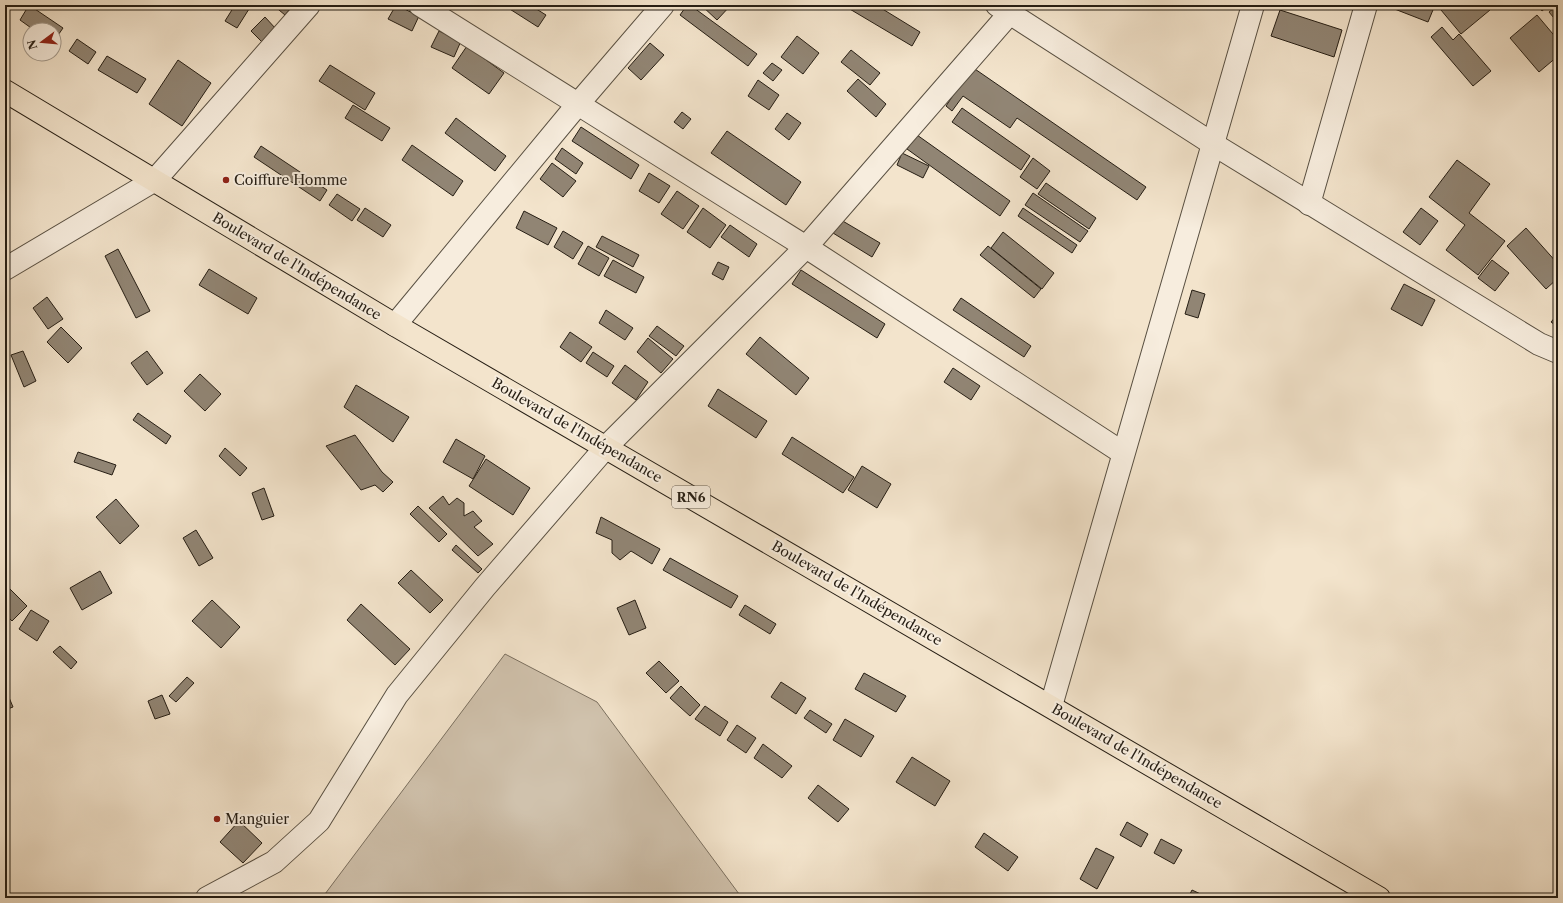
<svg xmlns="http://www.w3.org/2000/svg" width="1563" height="903" viewBox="0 0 1563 903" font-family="'Libre Caslon Text',serif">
	<rect width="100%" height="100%" fill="#f3e4cc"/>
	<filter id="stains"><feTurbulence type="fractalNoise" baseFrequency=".005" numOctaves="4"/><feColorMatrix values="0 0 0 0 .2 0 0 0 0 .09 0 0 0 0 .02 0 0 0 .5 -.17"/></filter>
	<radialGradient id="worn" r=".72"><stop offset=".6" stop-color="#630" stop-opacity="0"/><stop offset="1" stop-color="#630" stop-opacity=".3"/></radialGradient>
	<polygon fill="#d0c2ad" stroke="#7b7060" points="505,654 597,702 742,898 322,898"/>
	<g fill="#918574" stroke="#261e14">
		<polygon points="29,5 63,28 54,41 54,30 34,30 20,20"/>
		<polygon points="235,5 243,5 249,9 237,28 225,21"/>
		<polygon points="273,5 293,5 285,15"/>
		<polygon points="396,5 419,16 412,31 388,19"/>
		<polygon points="506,5 530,5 546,15 538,27 505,6"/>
		<polygon points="687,5 690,5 757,54 748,66 680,15"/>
		<polygon points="701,5 731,5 717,20"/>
		<polygon points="843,5 876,5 920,32 912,46"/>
		<polygon points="1393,5 1435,5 1428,22 1392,8"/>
		<polygon points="1447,5 1486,5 1490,10 1461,34 1441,10"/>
		<polygon points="1537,5 1549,5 1542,11"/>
		<polygon points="1558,5 1558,23 1549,12"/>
		<polygon points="1280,10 1342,30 1334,57 1271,36"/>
		<polygon points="1537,15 1558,40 1558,56 1539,72 1510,38"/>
		<polygon points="265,17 276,29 262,42 251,31"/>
		<polygon points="1442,27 1453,40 1459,34 1491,71 1473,86 1431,37"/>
		<polygon points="439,31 461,41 454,57 431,47"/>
		<polygon points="797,36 819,53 803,74 781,57"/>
		<polygon points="77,39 96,52 88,64 69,51"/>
		<polygon points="650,43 664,55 641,80 628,68"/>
		<polygon points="467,46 504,73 489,94 452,68"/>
		<polygon points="851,50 880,73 870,85 841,62"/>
		<polygon points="107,56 146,79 137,93 98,70"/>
		<polygon points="178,60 211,83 182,126 149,104"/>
		<polygon points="772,63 782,70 773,81 763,73"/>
		<polygon points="330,65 375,93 365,110 319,81"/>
		<polygon points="972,67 1146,187 1137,200 1017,118 1010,128 963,96 952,111 946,106"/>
		<polygon points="858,79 886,104 876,117 847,91"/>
		<polygon points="758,80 779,95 769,110 748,96"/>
		<polygon points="353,105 390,128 382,141 345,118"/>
		<polygon points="962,108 1030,156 1021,170 952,122"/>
		<polygon points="682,112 691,119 683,129 674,122"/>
		<polygon points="787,113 801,123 789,140 775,129"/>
		<polygon points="456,118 506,156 495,171 445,133"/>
		<polygon points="581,127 639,165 631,179 572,141"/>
		<polygon points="727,131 801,182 786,205 711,153"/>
		<polygon points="917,135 1010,201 1000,216 907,149"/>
		<polygon points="412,145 463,181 453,196 402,160"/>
		<polygon points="261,146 327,190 320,201 254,157"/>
		<polygon points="562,148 583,163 576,174 555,159"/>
		<polygon points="902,153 929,166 923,178 897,165"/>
		<polygon points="1033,158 1050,171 1037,189 1020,177"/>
		<polygon points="1457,160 1490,184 1469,213 1505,241 1478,275 1446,250 1465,225 1429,197"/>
		<polygon points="552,163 576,181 563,197 540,179"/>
		<polygon points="649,173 670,186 659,203 639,191"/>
		<polygon points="1046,183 1096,218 1089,229 1038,194"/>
		<polygon points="677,191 699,206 683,229 661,214"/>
		<polygon points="1033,193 1088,231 1080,242 1025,205"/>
		<polygon points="337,194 360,209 352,221 329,205"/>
		<polygon points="365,208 391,225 383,237 357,220"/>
		<polygon points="703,208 726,225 710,248 687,232"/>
		<polygon points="1023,208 1077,245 1072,253 1018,216"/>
		<polygon points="1421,208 1438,221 1420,245 1403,232"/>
		<polygon points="524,211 557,228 548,245 516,228"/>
		<polygon points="841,220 880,243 872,257 833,233"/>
		<polygon points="730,225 757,244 749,257 721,237"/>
		<polygon points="1526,228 1558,264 1558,278 1546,289 1507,246"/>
		<polygon points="563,231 583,243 573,259 554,247"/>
		<polygon points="1003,232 1054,273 1042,289 991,248"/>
		<polygon points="602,236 639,255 633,267 596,247"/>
		<polygon points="588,246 609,258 599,276 578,264"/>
		<polygon points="988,246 1041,289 1034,298 980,255"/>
		<polygon points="118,249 150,311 136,318 105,256"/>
		<polygon points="613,260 644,277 636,293 604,276"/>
		<polygon points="1492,260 1509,273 1495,291 1478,278"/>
		<polygon points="718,262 729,267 723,280 712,274"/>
		<polygon points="209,269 257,298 248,314 199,285"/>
		<polygon points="801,270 885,324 877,338 792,284"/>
		<polygon points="1404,284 1435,300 1422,326 1391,309"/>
		<polygon points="1192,290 1205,294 1198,318 1185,314"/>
		<polygon points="47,297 63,319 48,329 33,308"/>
		<polygon points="961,298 1031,346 1024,357 953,310"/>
		<polygon points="606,310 633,328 625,340 599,323"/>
		<polygon points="1558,314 1558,327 1551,322"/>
		<polygon points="657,326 684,346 676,356 649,336"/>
		<polygon points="61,327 82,348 68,363 47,342"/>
		<polygon points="570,332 592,347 581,362 560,347"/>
		<polygon points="760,337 809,378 796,395 746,354"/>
		<polygon points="648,338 673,359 661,373 637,352"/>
		<polygon points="23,351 36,381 24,387 11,355"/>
		<polygon points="147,351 163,373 147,385 131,363"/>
		<polygon points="593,352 614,366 607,377 586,363"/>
		<polygon points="625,365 648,382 636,400 612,383"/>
		<polygon points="953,368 980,386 971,400 944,382"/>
		<polygon points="200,374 221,394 205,411 184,391"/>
		<polygon points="356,385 409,417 393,442 344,407"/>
		<polygon points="718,389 767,421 756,438 708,406"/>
		<polygon points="138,413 171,436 166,444 133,420"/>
		<polygon points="355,435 382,472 393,482 383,492 375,485 361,490 326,446"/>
		<polygon points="792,437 854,477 843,493 782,454"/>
		<polygon points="456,439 485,456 473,479 443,462"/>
		<polygon points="225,448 247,468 240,476 219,456"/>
		<polygon points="78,452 116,465 112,475 74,462"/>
		<polygon points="486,459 530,488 513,515 469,486"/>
		<polygon points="862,466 891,484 877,508 848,490"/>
		<polygon points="264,488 274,516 262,520 252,493"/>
		<polygon points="443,496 449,505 457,498 464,503 464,516 473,511 482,521 474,527 493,544 478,556 429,508"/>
		<polygon points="116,499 139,526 120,544 96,517"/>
		<polygon points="418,506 447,534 439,542 410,514"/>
		<polygon points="601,517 660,549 652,564 631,551 620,560 612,553 612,540 596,533"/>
		<polygon points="196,530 213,558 199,566 183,538"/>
		<polygon points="456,545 482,569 478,573 452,550"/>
		<polygon points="670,558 738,596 731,608 663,570"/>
		<polygon points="411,570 443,600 430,613 398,583"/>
		<polygon points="100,571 112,593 82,610 70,588"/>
		<polygon points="5,584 27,606 12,621 5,614"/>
		<polygon points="212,600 240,627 221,648 192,621"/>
		<polygon points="635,600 646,628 629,635 617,608"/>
		<polygon points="361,604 410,649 395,665 347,620"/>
		<polygon points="745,605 776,624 770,634 739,615"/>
		<polygon points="31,610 49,621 37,641 19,629"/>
		<polygon points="60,646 77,662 71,669 53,652"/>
		<polygon points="659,661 679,681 666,693 646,673"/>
		<polygon points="864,673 906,696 896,712 855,689"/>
		<polygon points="187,677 194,683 176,702 169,696"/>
		<polygon points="781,682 806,698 796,714 771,697"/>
		<polygon points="681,686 700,705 690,716 670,698"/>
		<polygon points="5,688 13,707 5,710"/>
		<polygon points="162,695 170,714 155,719 148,701"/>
		<polygon points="705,706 728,722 720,736 695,719"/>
		<polygon points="810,710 832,724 826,733 804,718"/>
		<polygon points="845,719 874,736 861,757 833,740"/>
		<polygon points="737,725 756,738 746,753 727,740"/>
		<polygon points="763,744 792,766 782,778 754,758"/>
		<polygon points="912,757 950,781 935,806 896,782"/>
		<polygon points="818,785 849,809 838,822 808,798"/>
		<polygon points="239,821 262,843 243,863 220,842"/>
		<polygon points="1127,822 1148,834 1141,847 1120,835"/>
		<polygon points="984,833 1018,857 1008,871 975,847"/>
		<polygon points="1161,839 1182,850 1174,864 1154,853"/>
		<polygon points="1096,848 1114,857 1097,889 1080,879"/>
		<polygon points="1192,890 1207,897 1206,898 1188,898"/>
	</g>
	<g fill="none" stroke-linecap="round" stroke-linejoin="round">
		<defs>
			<g id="minor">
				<polyline points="420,5 806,247 1123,453"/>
				<polyline points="997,5 1213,144 1539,344 1558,352"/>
				<polyline points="1309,204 1366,5"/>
				<polyline points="5,269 155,180 309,5"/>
				<polyline points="395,325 578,104 663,5"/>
				<polyline points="1051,706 1253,5"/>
				<polyline points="207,898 274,862 319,821 397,695 485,587 606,447 806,247 1010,13"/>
			</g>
			<polyline id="highway" points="5,91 395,325 1379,898"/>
		</defs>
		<use href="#minor" stroke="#595042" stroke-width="24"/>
		<use href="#highway" stroke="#261e14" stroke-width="24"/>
		<use href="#minor" stroke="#f7edde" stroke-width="22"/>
		<use href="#highway" stroke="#f3e4cc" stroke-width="22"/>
	</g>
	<g fill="#8f2418" stroke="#f7edde" stroke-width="1.5">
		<circle cx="226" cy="180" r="4"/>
		<circle cx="217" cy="819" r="4"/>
	</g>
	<g text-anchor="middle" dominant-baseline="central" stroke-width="4" stroke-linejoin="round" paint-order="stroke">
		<rect fill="#f7edde" stroke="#655c51" stroke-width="1" x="672" y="486" width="38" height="22" rx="3"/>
		<g font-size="13" font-weight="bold" fill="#261e14">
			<text x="691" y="497">RN6</text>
		</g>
		<g font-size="14" fill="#261e14" stroke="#f7edde" text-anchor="start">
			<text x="234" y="180">Coiffure Homme</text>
			<text x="225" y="819">Manguier</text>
		</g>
		<g font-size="14" fill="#261e14" stroke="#f7edde">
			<text transform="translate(297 266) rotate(31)">Boulevard de l'Indépendance</text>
			<text transform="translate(577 430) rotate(30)">Boulevard de l'Indépendance</text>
			<text transform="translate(857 593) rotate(30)">Boulevard de l'Indépendance</text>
			<text transform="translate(1137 756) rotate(30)">Boulevard de l'Indépendance</text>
		</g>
	</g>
	<rect width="1563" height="903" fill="none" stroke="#f3e4cc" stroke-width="20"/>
	<rect x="6" y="6" width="1551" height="891" fill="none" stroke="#261e14" stroke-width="2"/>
	<rect x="10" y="10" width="1543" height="883" fill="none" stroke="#261e14"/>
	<g transform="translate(42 42) rotate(254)"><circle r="19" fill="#f7edde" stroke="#a39a8d"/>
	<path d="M0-3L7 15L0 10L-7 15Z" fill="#8f2418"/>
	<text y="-6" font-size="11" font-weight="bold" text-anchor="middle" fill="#261e14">N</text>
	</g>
	<rect width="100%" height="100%" filter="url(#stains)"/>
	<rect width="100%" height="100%" fill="url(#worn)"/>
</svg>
